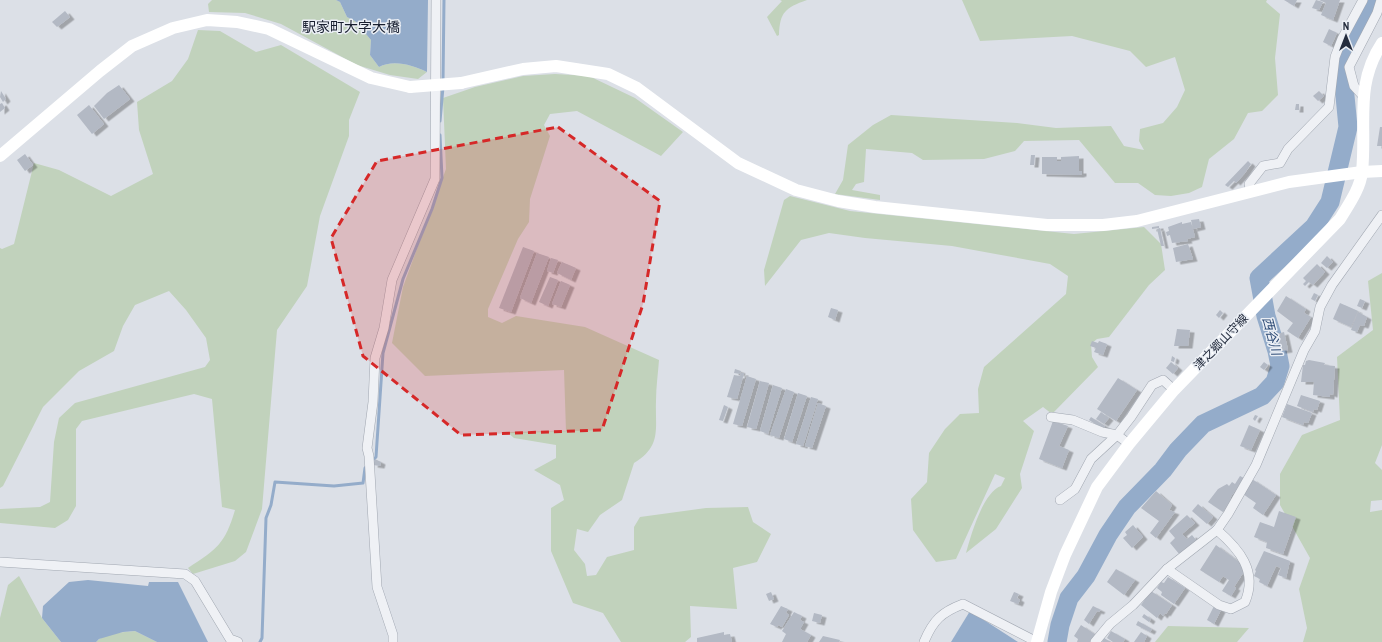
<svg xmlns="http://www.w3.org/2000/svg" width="1382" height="642" viewBox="0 0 1382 642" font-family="'Archivo Narrow','Noto Sans JP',sans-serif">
	<defs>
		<filter id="shadow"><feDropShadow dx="4.5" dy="2.5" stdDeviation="0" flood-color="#0004"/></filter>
	</defs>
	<rect width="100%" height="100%" fill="#dce0e7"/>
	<g fill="#c1d2bc">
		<path d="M 212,0 L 336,0 L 340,2 L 347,17 L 355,21 L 371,40 L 370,55 L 379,67 C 393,59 413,65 427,72 L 418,79 L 390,75 L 357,65 L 281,24 L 245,13 L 209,12 L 208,4 Z"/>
		<path d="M 780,0 L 807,0 C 785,8 780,12 779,35 L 777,36 L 767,17 L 782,1 Z"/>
		<polygon points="962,0 1267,0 1266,2 1280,14 1275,58 1278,95 1262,111 1248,113 1234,139 1209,159 1202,187 1189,193 1171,196 1155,195 1138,183 1115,183 1079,140 1024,141 1015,151 984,159 923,160 912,153 866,149 864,182 856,184 852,190 880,195 880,200 835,194 843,180 848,145 873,125 891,115 1017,123 1056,128 1111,126 1124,146 1144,150 1139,141 1140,129 1163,123 1177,107 1185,90 1175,57 1146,67 1130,51 1072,36 980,41"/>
		<path d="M 198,30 L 220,31 L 256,52 L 281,45 L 360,92 L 349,120 L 349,136 L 320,216 L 307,286 L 277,330 L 262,509 L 246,552 L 235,561 L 193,574 L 188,568 C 217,549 225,544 235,510 L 222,507 L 212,399 L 194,394 L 82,421 L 76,429 L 76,506 L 68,520 L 55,528 L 0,523 L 0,509 L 40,507 L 50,502 L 54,442 L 59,418 L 75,403 L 205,367 L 210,360 L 206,338 L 186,310 L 169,291 L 135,305 L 123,326 L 114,351 L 79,371 L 43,407 L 3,486 L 0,488 L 0,248 L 2,249 L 14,244 L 34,163 L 59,170 L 111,196 L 153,174 L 139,130 L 137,102 L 172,81 L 188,59 Z"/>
		<path d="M 555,74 L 589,76 L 635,98 L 683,132 L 661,156 L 577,111 L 550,114 L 544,125 L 550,136 L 530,199 L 529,222 L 518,239 L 488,309 L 488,317 L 502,323 L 516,316 L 585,327 L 659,360 C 658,374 656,387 656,401 C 655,429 662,446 634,463 L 622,500 L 600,515 L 588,532 L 577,529 L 574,550 L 585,564 L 587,576 L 596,575 L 607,557 L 634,550 L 634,527 L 640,517 L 706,508 L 748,507 L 753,522 L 771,534 L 757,562 L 733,568 L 737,609 L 690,606 L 691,637 L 685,642 L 621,642 L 603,613 L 573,603 L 551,551 L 551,508 L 564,500 L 560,485 L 534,470 L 556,458 L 556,445 L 514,438 L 507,432 L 566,431 L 564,370 L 425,376 L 392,343 L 403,287 L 446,169 L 443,98 L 475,87 L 523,76 Z"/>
		<path d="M 790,196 L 850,211 L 1074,234 L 1144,227 L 1161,244 L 1165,270 L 1149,285 L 1109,337 L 1097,339 L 1091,344 L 1092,357 L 1098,367 L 1052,414 L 1043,407 L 1023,421 L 1034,431 L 1020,474 L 1022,488 L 996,529 L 966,553 C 971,535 983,492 1001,486 L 1005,478 L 995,474 L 956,559 L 936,562 L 913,530 L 911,499 L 927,482 L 929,453 L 945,429 L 960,414 L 979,413 L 978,389 L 984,367 L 1066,294 L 1068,276 L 1050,264 L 952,246 L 865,238 L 829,233 L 801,240 L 765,286 L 764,270 L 784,200 Z"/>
		<polygon points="1382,273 1382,445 1375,463 1382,470 1382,500 1371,501 1370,512 1382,510 1382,642 1303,642 1307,628 1299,589 1310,558 1280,505 1280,474 1302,435 1340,420 1337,357 1373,330 1368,281"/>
		<polygon points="19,576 42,618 61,642 0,642 0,618 8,585"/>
		<polygon points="1168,626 1249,628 1237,642 1155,642"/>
		<path d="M 135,631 L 157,642 L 96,642 C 104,633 123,632 135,631 Z"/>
	</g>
	<g fill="#94acca">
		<path d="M 336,0 L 428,0 L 427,72 C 413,65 393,59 379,67 L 370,55 L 371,40 L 355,21 L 347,17 L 340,2 Z"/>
		<polygon points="88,580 148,586 149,582 178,582 208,642 157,642 135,631 123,632 99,639 96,642 61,642 42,618 43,606 69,582"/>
		<polygon points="970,611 1018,642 951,642"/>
	</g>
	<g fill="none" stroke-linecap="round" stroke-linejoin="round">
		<g stroke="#94acca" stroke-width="3">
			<polyline points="443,81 444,0"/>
			<polyline points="440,121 443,87"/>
			<polyline points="372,461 376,457 383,353 403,279 432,209 442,178 440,135"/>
			<polyline points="260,642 262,638 266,518 271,505 275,482 334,486 363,483 365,468 368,465"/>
		</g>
		<polyline stroke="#94acca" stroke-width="19" points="1057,642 1060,625 1069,598 1086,576 1108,535 1127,507 1163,470 1178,450 1203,424 1262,396 1275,382 1280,366 1277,351 1266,316 1259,278 1314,227 1330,202 1348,127 1342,65 1347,45 1372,0"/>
	</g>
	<g fill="#b3b9c4" filter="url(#shadow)">
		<polygon points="1284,0 1297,0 1294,6"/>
		<polygon points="1316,0 1323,2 1319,10 1312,8"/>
		<polygon points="1319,0 1340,0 1333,20 1321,15 1326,3"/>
		<polygon points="65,11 70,17 57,27 52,22"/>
		<polygon points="1329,29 1337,33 1331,46 1323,42"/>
		<polygon points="119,85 130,99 104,119 94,106 107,93"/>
		<polygon points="1,91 6,99 3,102 0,97"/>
		<polygon points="1319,91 1324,96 1318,101 1313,96"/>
		<polygon points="2,103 5,108 0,112 0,104"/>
		<polygon points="1296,104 1299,104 1299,110 1295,110"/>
		<polygon points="89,105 104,124 92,134 77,115"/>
		<polygon points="1380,127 1382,127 1382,146 1377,146"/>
		<polygon points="25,154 33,165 25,171 17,160"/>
		<polygon points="1031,155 1035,155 1034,165 1030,165"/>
		<polygon points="1079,156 1079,171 1082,171 1082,174 1079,175 1042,174 1042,157 1057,157 1057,161 1061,161 1061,157"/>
		<polygon points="1248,161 1251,164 1245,173 1236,183 1234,181 1228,187 1225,185"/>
		<polygon points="1199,219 1201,227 1193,229 1191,220"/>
		<polygon points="1182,222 1182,224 1191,222 1195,237 1187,239 1188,241 1172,243 1170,235 1167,236 1166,232 1169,231 1168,227"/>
		<polygon points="1159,226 1159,228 1152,229 1152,227"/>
		<polygon points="1160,228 1164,246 1161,246 1157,229"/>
		<polygon points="1188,244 1193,259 1176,262 1173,248"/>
		<polygon points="523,247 534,251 511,312 499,308"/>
		<polygon points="537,253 549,257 531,303 520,298"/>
		<polygon points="1327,256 1333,262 1327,268 1321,263"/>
		<polygon points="551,258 558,260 553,273 547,271"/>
		<polygon points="562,262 576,268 571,280 557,273"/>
		<polygon points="1317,264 1325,272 1313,285 1309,282 1305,286 1303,284 1306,281 1303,278"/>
		<polygon points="550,277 558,280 548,306 539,302"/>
		<polygon points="561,281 570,285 561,307 552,304"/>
		<polygon points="1314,293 1318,295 1315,301 1311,299"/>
		<polygon points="1286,296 1306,309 1304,313 1311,317 1298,338 1287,331 1293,323 1277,311"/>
		<polygon points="1360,299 1365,301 1362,308 1357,306"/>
		<polygon points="1340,303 1358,311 1351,327 1333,319"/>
		<polygon points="831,308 838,310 835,320 828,317"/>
		<polygon points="1220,310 1223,313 1219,318 1216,315"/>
		<polygon points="1358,312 1367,317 1364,326 1360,325 1357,332 1351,330"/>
		<polygon points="1177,329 1190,330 1188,346 1174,346"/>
		<polygon points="1284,332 1288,350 1281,351 1277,334"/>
		<polygon points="1092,341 1098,343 1099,341 1107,344 1103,355 1094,352 1096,348 1090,346"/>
		<polygon points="1172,356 1175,358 1174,362 1171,361"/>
		<polygon points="1309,360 1325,363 1324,365 1335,366 1333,395 1330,394 1330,397 1313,395 1314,382 1301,382 1303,365 1305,365 1306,361"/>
		<polygon points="1171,362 1178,368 1173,374 1166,368"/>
		<polygon points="1264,362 1268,365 1264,370 1260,367"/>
		<polygon points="735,369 741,371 740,374 734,373"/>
		<polygon points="741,373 744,373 737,399 727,397 734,375 740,376"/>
		<polygon points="747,376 756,379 742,426 733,424"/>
		<polygon points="1118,378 1137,390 1116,421 1097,409"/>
		<polygon points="760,381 769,383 756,429 747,427"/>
		<polygon points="773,385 782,388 768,434 760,431"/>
		<polygon points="786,389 794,392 779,438 770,435"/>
		<polygon points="798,393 807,396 792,442 784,439"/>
		<polygon points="1301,395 1320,401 1317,410 1314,409 1313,412 1297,406"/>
		<polygon points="811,397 818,399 803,446 796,444"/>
		<polygon points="818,403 826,406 812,448 805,446"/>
		<polygon points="1287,404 1312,413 1308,423 1304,422 1303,425 1282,417"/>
		<polygon points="724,405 728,407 723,421 719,420"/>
		<polygon points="1101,412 1109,418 1104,424 1096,419"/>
		<polygon points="1255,415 1258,416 1255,421 1253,419"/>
		<polygon points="1091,417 1105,426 1103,429 1089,420"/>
		<polygon points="1053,421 1068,426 1059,446 1069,450 1062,468 1039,459"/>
		<polygon points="1249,425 1260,430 1251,450 1240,446"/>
		<polygon points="375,459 381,462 380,466 373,465"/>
		<polygon points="1240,476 1244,478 1230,498 1231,499 1223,512 1208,502 1218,489 1227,484 1229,486 1232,482 1235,484"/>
		<polygon points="1252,479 1276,495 1263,515 1253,508 1256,503 1243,494"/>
		<polygon points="1156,491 1172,505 1169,510 1175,512 1156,538 1150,533 1159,521 1141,508"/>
		<polygon points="1198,504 1213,517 1207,524 1192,511"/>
		<polygon points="1279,511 1296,517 1283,554 1266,548 1267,542 1254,537 1260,522 1274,527"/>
		<polygon points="1187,515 1195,523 1182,534 1187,539 1192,535 1197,541 1180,555 1170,543 1175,538 1169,531"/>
		<polygon points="1133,525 1143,537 1132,548 1123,538 1127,535 1125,532"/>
		<polygon points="1216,545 1243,565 1241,568 1245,570 1234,587 1236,588 1231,596 1222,591 1229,580 1223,576 1219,582 1200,570"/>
		<polygon points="1264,551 1290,561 1286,578 1278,575 1281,568 1276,566 1267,586 1259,582 1260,579 1254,576 1256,571 1255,570"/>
		<polygon points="1116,569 1135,580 1124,595 1107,582"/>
		<polygon points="1168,577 1185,588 1174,604 1161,595 1162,592 1157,588 1161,582 1164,583"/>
		<polygon points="1151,591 1172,605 1166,614 1165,613 1163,616 1160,613 1157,618 1141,605"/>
		<polygon points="771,592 774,599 769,601 766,594"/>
		<polygon points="1014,592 1019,594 1017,598 1020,600 1018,604 1010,601"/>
		<polygon points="781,606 788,609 786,613 789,615 782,627 778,625 777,627 770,624"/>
		<polygon points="1093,606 1101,610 1099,612 1097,611 1089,624 1084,620"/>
		<polygon points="1214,606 1221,610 1214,624 1207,620"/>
		<polygon points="794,612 802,616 800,620 804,622 800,629 811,635 807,642 782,642 786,634 782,631"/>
		<polygon points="814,613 822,615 820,623 812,621"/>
		<polygon points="1144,614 1151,619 1149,622 1142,617"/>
		<polygon points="1138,621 1152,629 1150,632 1136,625"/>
		<polygon points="1081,625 1096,635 1092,642 1077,642 1078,639 1074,636"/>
		<polygon points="1111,631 1125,639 1123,642 1113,642 1107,638"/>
		<polygon points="724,632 724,635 730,634 732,642 697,642 697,638"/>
		<polygon points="1141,632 1147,636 1144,642 1134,642"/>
		<polygon points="823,636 840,640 839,642 819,642"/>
		<polygon points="1104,638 1111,642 1102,642"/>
	</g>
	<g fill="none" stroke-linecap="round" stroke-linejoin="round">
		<defs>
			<g id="street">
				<polyline points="1363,96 1354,86 1349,67 1377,13 1381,0"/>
				<polyline points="1251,192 1249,184 1263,166 1280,163 1288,149 1329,107 1335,57 1342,39 1363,0"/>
				<polyline points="1051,417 1073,420 1102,432 1117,435 1129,444"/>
				<polyline points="1060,500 1075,489 1091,459 1117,435 1131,417 1152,385 1163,380 1174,390"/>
				<polyline points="0,562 185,574 195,581 230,639 238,642"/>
				<path d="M 1167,569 L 1219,605 L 1231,609 L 1245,602 C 1258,571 1239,549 1217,530"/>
				<polyline points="393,642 393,635 377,587 369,456 367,448 373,402 375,358 384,328 392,280 435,179 436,0"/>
				<path d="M 924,642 C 933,620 942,612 963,604 L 1037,642"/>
				<polyline points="1095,642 1110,624 1133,605 1167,569 1217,530 1228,514 1256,465 1304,350 1315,331 1320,307 1332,285 1382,215"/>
			</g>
		</defs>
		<use href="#street" stroke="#a1a7b1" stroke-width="10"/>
		<use href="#street" stroke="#eff1f5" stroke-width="9"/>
		<g stroke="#fff" stroke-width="12">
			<polyline points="461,83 523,69 556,66 608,74 637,88 738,163 796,190 838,201 875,207 1047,225 1103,225 1137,221 1289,182 1362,172 1382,171"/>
			<polyline points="0,156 100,71 132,46 173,28 207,20 237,22 269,29 371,78 410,87"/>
			<path d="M 1037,642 L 1051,592 L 1065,555 L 1097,487 L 1129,444 L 1174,390 L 1340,219 C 1349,204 1360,189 1362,172 C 1367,125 1354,85 1382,43"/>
		</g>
		<polyline stroke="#fff" stroke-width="12" points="410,87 461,83"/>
	</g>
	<path fill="#d62828" fill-opacity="0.2" stroke="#d62828" stroke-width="3" stroke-dasharray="8 5" stroke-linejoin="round" d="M 558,127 L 660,201 L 643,304 L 602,430 L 461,435 L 363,356 L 331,238 L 377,161 Z"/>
	<g text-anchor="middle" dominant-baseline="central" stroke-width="3" stroke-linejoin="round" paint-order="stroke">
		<g font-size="12" fill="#252d3e" stroke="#ebeff5">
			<text transform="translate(1221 342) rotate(-46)">津之郷山守線</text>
		</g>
		<g font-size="13" font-style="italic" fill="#2c4a75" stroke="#ebeff5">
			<text transform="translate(1272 336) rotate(75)">西谷川</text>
		</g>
		<g font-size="14" fill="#171e2f" stroke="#ebeff5">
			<text x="351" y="27">駅家町大字大橋</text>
		</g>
	</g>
	<g transform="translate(1346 36)" stroke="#ebeff5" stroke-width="3" paint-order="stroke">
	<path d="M0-3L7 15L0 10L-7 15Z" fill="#252d3e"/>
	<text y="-6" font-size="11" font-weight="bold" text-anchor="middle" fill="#252d3e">N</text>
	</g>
</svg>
